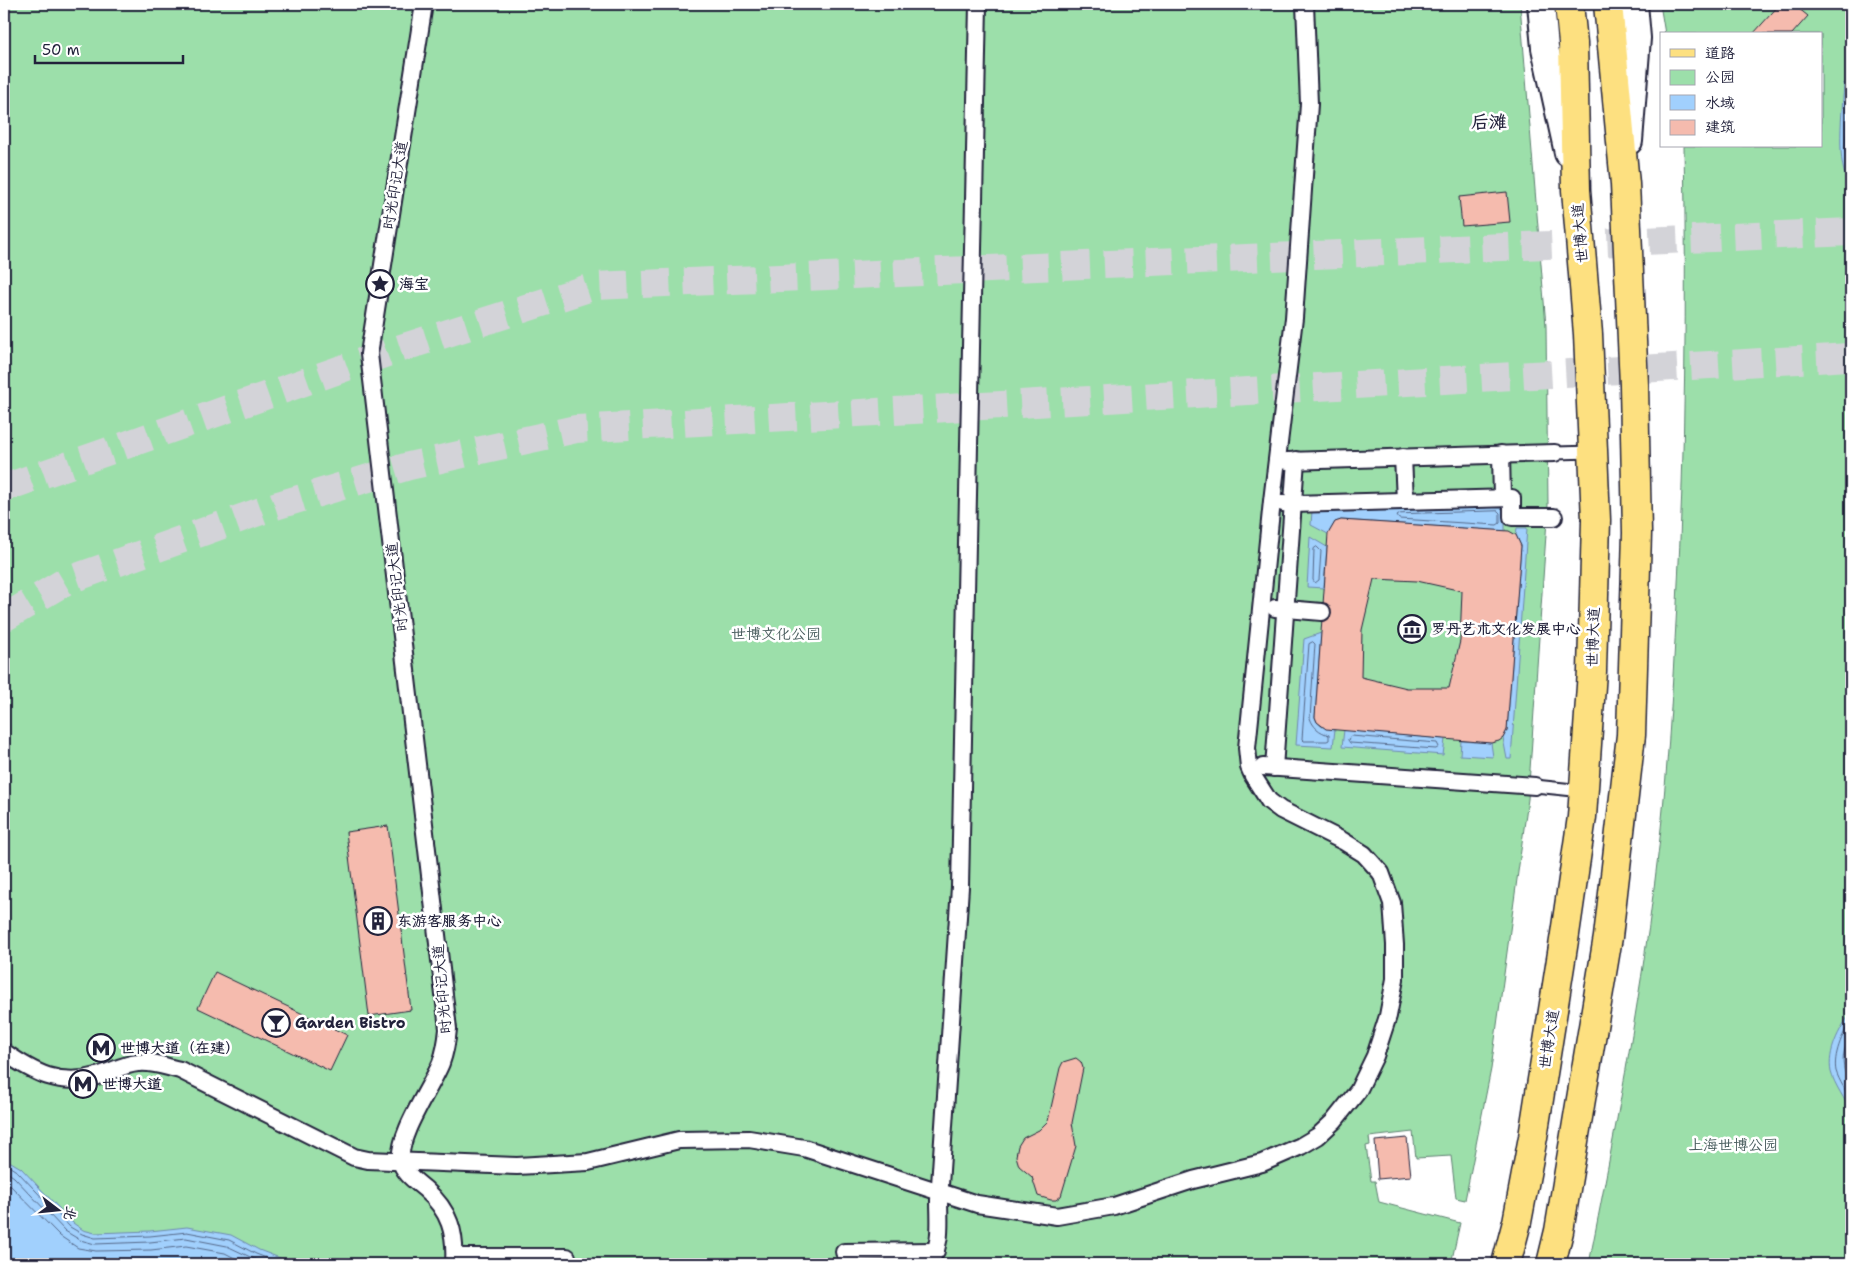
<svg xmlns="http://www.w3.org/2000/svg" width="1855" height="1268" viewBox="0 0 1855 1268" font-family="'Shantell Sans','LXGW WenKai TC',sans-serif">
	<rect width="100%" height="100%" fill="#fff"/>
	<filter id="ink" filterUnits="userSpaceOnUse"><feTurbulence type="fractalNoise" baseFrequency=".02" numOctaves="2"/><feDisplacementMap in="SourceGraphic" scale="10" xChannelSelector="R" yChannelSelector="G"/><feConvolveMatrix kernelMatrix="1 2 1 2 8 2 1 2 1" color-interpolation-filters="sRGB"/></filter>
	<g filter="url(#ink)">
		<g fill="#9cdfaa" stroke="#5f8072">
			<polygon points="4,4 1520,4 1546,326 1548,505 1528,799 1491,1069 1465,1200 1456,1198 1451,1156 1416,1158 1413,1132 1369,1137 1370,1145 1366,1146 1371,1181 1375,1181 1379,1202 1460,1223 1451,1264 4,1264"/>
			<path d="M 1660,4 L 1851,4 L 1851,1264 L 1589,1264 C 1614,1137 1639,1009 1655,880 C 1667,788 1672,696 1677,604 C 1685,451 1687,299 1684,146 L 1821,146 L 1821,34 L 1665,34 Z"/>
		</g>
		<g fill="#a1d0fd" stroke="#6e8aaf">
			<path d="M 1844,83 L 1851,88 L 1851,184 C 1834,169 1843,106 1844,83 Z"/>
			<polygon points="1505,506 1505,531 1341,520 1335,522 1328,534 1311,525 1312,511"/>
			<polygon points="1517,528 1527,528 1511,759 1507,759 1503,738 1507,730 1521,546 1516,535"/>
			<polygon points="1310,537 1327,547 1324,588 1307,587"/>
			<path d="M 1321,633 L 1315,717 C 1318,727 1325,729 1335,729 L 1333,747 L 1296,745 L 1304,639 Z"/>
			<polygon points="1344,730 1445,739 1443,755 1342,747"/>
			<polygon points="1461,741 1491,743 1493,757 1460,755"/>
			<path d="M 1851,1013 L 1851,1111 C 1846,1101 1834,1084 1831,1072 C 1827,1052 1839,1029 1851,1013 Z"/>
			<polygon points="4,1158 21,1168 73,1223 83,1230 95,1233 150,1231 187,1227 231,1235 259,1250 285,1260 309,1264 4,1264"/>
			<polygon points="968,1259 1050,1264 861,1264 862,1264"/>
			<polygon points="1257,1259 1285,1261 1290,1264 1223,1264"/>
		</g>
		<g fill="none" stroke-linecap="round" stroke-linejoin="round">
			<g stroke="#556889" stroke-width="1">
				<polyline points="1851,92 1848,94 1845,150 1851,177"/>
				<polygon points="1498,511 1500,513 1500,523 1497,525 1399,519 1397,516 1400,514"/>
				<polygon points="1317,547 1321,551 1319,580 1315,583 1313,580 1314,549"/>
				<path d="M 1313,642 L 1315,644 L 1310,718 C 1313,727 1319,732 1329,735 L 1329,740 L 1327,741 L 1304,741 L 1302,739 L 1309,644 Z"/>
				<polygon points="1351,736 1437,743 1439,747 1436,749 1350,743 1348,740"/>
				<path d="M 1851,1021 C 1842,1034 1833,1056 1836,1071 C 1839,1081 1847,1092 1851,1101"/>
				<path d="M 1851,1033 C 1841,1056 1840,1064 1851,1087"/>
				<polyline points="4,1163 18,1172 70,1227 82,1234 95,1238 150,1236 187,1232 229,1240 256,1254 282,1264"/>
				<polyline points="4,1170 14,1177 65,1231 80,1240 95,1244 150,1242 186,1238 227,1246 265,1264"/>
				<polyline points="4,1179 60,1236 78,1248 96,1251 151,1250 186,1246 225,1253 246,1264"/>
			</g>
		</g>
		<g fill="#f5bbae" stroke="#22223b" fill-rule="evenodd">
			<polygon points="1780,4 1793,4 1808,16 1792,34 1753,34"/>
			<polygon points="1507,192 1510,222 1462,226 1459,197"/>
			<path d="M 1341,520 L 1509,531 L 1516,535 L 1521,546 L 1507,730 L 1503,738 L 1499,741 L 1491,743 L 1326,729 L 1317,722 L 1315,717 L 1328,534 L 1335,522 ZM 1374,579 L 1417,581 L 1462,591 L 1460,641 L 1449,688 L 1407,688 L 1361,677 L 1362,630 Z"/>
			<polygon points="388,826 411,1010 369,1016 346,832"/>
			<polygon points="215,972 347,1035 330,1071 198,1008"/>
			<polygon points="1076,1058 1081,1062 1083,1068 1072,1123 1076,1146 1061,1196 1056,1200 1051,1200 1038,1196 1032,1177 1019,1166 1016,1156 1018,1146 1023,1138 1039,1130 1048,1121 1060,1068 1063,1062"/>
			<polygon points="1407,1138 1411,1176 1378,1179 1375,1141"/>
		</g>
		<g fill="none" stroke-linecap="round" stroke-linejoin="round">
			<g stroke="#d3d3d8" stroke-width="28" stroke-dasharray="28 14" stroke-linecap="butt">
				<polyline points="4,488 398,349 595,286 1851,232"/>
				<polyline points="4,618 66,581 275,506 409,466 576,429 1851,357"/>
			</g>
			<defs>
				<g id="service">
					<polyline points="1555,453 1593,452"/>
					<polyline points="1535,786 1583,791"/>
				</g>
				<g id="pedestrian">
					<path d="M 424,4 L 369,354 L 448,1029 C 447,1040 445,1052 441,1063 C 431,1088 397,1135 401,1161 C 403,1173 417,1182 425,1189 C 450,1211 456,1233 454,1264"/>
					<polyline points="1501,454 1502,498"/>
					<polyline points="1403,457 1405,501"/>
					<polyline points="1287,461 1555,453"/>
					<polyline points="1283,503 1292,504 1512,498 1512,517 1554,517"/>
					<polyline points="1275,608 1322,612"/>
					<polyline points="1263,767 1535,786"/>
					<polyline points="1274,768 1296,460"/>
					<path d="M 4,1052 C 34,1073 60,1087 97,1076 C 111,1072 124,1064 138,1063 C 152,1061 166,1067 180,1070 L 354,1157 L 368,1160 L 517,1166 L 588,1162 L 679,1140 L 749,1139 L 804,1148 L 977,1204 L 1057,1216 L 1114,1206 L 1193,1180 L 1262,1163 L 1301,1146 L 1318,1136 L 1334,1121 L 1358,1091 L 1375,1056 L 1388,1016 L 1395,979 L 1395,945 L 1392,903 L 1381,873 L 1364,854 L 1343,841 L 1281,810 L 1269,801 L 1253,776 L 1249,767 L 1247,748 L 1272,501 L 1294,318 L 1309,104 L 1305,4"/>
					<polyline points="844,1252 936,1251"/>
					<polyline points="455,1257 567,1257"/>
					<path d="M 927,1264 C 943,1248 939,1222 939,1200 L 960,887 L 978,4"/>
				</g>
				<g id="tertiary">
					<polyline points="1541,4 1545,48 1568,153"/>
					<polyline points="1629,141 1637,38 1634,4"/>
				</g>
				<g id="primary">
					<polyline points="1506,1264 1517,1222 1533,1137 1565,934 1582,817 1592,671 1596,520 1588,334 1576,190 1573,43 1569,4"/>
					<polyline points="1551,1264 1559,1231 1608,937 1631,735 1637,533 1634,385 1625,184 1608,4"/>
				</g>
			</defs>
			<use href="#service" stroke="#22223b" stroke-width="15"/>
			<use href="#pedestrian" stroke="#22223b" stroke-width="20"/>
			<use href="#tertiary" stroke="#22223b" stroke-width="30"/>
			<use href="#primary" stroke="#22223b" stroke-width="31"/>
			<use href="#service" stroke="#fff" stroke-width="11"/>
			<use href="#pedestrian" stroke="#fff" stroke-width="16"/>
			<use href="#tertiary" stroke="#fff" stroke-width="26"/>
			<use href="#primary" stroke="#fde080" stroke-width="28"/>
		</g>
	</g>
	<defs>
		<symbol id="sight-ring" viewBox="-11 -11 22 22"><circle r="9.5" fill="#fff" stroke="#22223b" stroke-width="1.5"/><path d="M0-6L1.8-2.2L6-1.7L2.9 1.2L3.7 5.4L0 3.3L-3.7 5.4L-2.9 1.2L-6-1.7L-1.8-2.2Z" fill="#22223b"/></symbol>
		<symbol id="museum-ring" viewBox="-11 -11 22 22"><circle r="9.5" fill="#fff" stroke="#22223b" stroke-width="1.5"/><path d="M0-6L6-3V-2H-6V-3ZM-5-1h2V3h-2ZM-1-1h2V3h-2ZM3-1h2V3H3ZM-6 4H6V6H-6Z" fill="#22223b"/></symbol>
		<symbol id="building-ring" viewBox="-11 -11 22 22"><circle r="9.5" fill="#fff" stroke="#22223b" stroke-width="1.5"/><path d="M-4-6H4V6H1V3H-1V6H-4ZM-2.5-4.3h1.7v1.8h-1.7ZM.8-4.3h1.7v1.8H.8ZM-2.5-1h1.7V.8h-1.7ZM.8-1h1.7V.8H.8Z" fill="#22223b"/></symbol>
		<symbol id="bar-ring" viewBox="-11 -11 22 22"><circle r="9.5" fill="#fff" stroke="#22223b" stroke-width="1.5"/><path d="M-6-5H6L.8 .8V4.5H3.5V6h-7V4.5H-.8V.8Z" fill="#22223b"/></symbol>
		<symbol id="metro-ring" viewBox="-11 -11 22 22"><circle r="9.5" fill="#fff" stroke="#22223b" stroke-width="1.5"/><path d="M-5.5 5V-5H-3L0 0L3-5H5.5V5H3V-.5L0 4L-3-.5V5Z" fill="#22223b"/></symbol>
	</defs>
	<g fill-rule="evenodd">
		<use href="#sight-ring" x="364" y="268" width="32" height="32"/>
		<use href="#museum-ring" x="1396" y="613" width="32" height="32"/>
		<use href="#building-ring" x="362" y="905" width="32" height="32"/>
		<use href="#bar-ring" x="260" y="1007" width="32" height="32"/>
		<use href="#metro-ring" x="85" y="1032" width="32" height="32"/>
		<use href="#metro-ring" x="67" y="1068" width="32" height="32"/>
	</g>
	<g text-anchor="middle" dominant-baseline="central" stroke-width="5" stroke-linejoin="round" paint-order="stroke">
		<g font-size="15" fill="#22223b" stroke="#fff">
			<text transform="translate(395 185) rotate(-81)">时光印记大道</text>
			<text transform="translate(1580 233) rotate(-95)">世博大道</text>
			<text transform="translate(397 587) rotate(-97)">时光印记大道</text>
			<text transform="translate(1593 637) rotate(-88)">世博大道</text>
			<text transform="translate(442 989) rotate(-95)">时光印记大道</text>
			<text transform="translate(1549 1039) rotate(-81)">世博大道</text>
		</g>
		<g font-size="15" font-weight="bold" fill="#22223b" stroke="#fff" text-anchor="start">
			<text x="399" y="284">海宝</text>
			<text x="1431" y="629">罗丹艺术文化发展中心</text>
			<text x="397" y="921">东游客服务中心</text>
			<text x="295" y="1023">Garden Bistro</text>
			<text x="120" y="1048">世博大道（在建）</text>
			<text x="102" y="1084">世博大道</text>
		</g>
		<g font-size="15" fill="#475b5c" stroke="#fff">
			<text x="776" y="634">世博文化公园</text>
			<text x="1733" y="1145">上海世博公园</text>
		</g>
		<g font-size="18" font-weight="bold" fill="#22223b" stroke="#fff">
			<text x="1489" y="122">后滩</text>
		</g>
	</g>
	<rect width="1855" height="1268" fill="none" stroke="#fff" stroke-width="20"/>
	<rect x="10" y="10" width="1835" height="1248" fill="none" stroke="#22223b" stroke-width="2" filter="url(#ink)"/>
	<rect x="1660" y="32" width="162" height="115" fill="#ffffff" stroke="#a7a7b1"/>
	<rect x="1670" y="49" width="25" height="8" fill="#fde080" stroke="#a7a7b1"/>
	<text x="1705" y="58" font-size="15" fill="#22223b">道路</text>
	<rect x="1670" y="70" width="25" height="15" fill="#9cdfaa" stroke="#a7a7b1"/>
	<text x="1705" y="82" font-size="15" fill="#22223b">公园</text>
	<rect x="1670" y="95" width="25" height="15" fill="#a1d0fd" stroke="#a7a7b1"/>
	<text x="1705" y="108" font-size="15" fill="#22223b">水域</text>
	<rect x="1670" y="120" width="25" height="15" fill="#f5bbae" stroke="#a7a7b1"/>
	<text x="1705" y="132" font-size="15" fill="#22223b">建筑</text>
	<g transform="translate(58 1210) rotate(106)" stroke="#ffffff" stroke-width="4" paint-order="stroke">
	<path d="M0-4L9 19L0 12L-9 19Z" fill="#22223b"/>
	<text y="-8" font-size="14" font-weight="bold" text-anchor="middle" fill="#22223b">北</text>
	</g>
	<path d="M35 55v8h148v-8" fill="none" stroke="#22223b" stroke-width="2.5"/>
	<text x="42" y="55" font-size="15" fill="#22223b" stroke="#ffffff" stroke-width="4" paint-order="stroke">50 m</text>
</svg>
